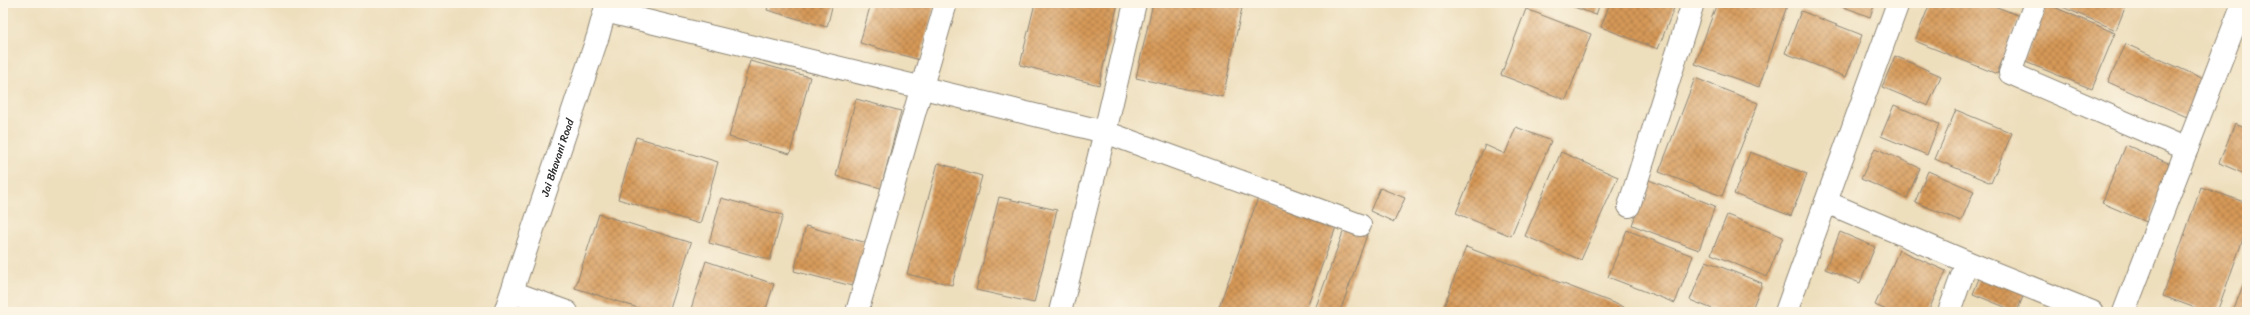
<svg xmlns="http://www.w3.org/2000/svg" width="2250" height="315" viewBox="0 0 2250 315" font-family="Sriracha,sans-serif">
	<defs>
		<pattern id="building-cross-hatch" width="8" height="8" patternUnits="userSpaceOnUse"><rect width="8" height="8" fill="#d69958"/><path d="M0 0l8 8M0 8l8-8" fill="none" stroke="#ae7d49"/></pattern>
	</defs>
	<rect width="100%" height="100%" fill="#fcf5e5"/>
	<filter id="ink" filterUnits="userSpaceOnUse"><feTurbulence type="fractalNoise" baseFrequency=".025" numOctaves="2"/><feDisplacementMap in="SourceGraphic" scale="8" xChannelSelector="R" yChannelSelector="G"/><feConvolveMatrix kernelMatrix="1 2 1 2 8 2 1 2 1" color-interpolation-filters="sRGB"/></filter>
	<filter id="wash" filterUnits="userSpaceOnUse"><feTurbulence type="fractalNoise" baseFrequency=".012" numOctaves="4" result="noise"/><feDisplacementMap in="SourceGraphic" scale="16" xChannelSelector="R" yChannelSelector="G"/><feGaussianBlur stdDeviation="0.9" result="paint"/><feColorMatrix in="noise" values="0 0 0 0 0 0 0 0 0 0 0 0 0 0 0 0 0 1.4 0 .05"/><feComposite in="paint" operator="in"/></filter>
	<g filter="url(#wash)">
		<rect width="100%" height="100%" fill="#eddebc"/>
		<g id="blocks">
			<g fill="url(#building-cross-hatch)">
				<polygon points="769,3 833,3 827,27 767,10"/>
				<polygon points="871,3 935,3 920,60 860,43"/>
				<polygon points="1035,3 1118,3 1099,85 1020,65"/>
				<polygon points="1153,3 1243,3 1223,97 1136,78"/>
				<polygon points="1563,3 1600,3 1596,15"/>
				<polygon points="1610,3 1624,3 1633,6 1634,3 1676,3 1658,49 1601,27"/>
				<polygon points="1717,3 1780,3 1787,6 1759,87 1695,64"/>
				<polygon points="1834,3 1875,3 1870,17"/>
				<polygon points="1930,3 1987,3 2020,16 1997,74 1915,41"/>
				<polygon points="2053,3 2127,3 2116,30"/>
				<polygon points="2047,4 2115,33 2092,89 2023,61"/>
				<polygon points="1526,9 1591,34 1566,100 1501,75"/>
				<polygon points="1801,11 1862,35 1846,77 1785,53"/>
				<polygon points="2126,44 2204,79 2187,117 2108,82"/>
				<polygon points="1895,56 1941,76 1928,106 1882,87"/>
				<polygon points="750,61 810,77 790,154 729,137"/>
				<polygon points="1695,78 1758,103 1722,196 1659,172"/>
				<polygon points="856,99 901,111 881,188 836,176"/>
				<polygon points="1894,105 1939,124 1927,155 1881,136"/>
				<polygon points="1956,110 2012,133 1991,183 1935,159"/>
				<polygon points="2235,123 2247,128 2247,175 2219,163"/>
				<polygon points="1516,127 1551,141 1511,236 1456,213 1485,145 1505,154"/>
				<polygon points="636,137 718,162 700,224 618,199"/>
				<polygon points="2126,145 2173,165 2149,223 2102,203"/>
				<polygon points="1875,148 1920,168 1907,198 1861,179"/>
				<polygon points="1561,152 1618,177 1581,260 1525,236"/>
				<polygon points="1750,152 1807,174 1791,216 1734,194"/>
				<polygon points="938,163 982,176 952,285 907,274"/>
				<polygon points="1928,171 1974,191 1961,221 1915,202"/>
				<polygon points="1649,180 1715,206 1699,250 1632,225"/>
				<polygon points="2201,187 2247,203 2247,228 2217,312 2206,312 2163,296"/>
				<polygon points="1380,188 1405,198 1394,222 1370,211"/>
				<polygon points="999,197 1057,210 1034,303 976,290"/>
				<polygon points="721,198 783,215 770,260 709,243"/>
				<polygon points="1258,198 1336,227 1305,312 1217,312"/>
				<polygon points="599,214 691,243 669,312 651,312 575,288"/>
				<polygon points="1727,215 1783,237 1767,277 1711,254"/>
				<polygon points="806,226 867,243 856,287 794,271"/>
				<polygon points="1345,227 1367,235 1340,312 1314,312"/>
				<polygon points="1627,230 1693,256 1675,303 1608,277"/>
				<polygon points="1840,232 1875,247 1860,283 1825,269"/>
				<polygon points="1466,247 1624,307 1623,312 1442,312"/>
				<polygon points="1899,250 1946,271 1928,312 1891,312 1875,305"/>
				<polygon points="706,261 774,284 765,312 690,312"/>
				<polygon points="1706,261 1762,283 1751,312 1720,312 1690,300"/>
				<polygon points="1981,273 2025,291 2017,312 1973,294"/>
				<polygon points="2247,274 2247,312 2233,312"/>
			</g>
		</g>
	</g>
	<g filter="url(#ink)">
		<use href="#blocks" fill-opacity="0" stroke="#8c8474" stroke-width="1"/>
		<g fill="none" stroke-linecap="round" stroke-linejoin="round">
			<defs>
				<g id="minor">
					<polyline points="1135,3 1105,132 1360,225"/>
					<polyline points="2035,3 2010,73 2187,149"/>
					<polyline points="605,11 1105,132 1060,312"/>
					<polyline points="1826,202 1967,262 2092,312"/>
					<polyline points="1629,206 1693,3"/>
					<polyline points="512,292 567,312"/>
					<path id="s1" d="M 505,312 L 598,36 L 607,3"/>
					<polyline points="857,312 946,3"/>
					<polyline points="1786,312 1898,3"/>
					<polyline points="1949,312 1967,262"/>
					<polyline points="2124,312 2243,3"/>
				</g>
			</defs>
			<use href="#minor" stroke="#8c8474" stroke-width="24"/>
			<use href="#minor" stroke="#fff" stroke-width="22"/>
		</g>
	</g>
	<g text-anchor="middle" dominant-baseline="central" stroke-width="4" stroke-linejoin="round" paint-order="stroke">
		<g font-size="11" fill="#2b2b2b" stroke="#fcf5e5">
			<text stroke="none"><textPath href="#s1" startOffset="163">Jai Bhavani Road</textPath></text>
		</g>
	</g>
	<rect width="2250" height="315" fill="none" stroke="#fcf5e5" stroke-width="16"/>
</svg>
